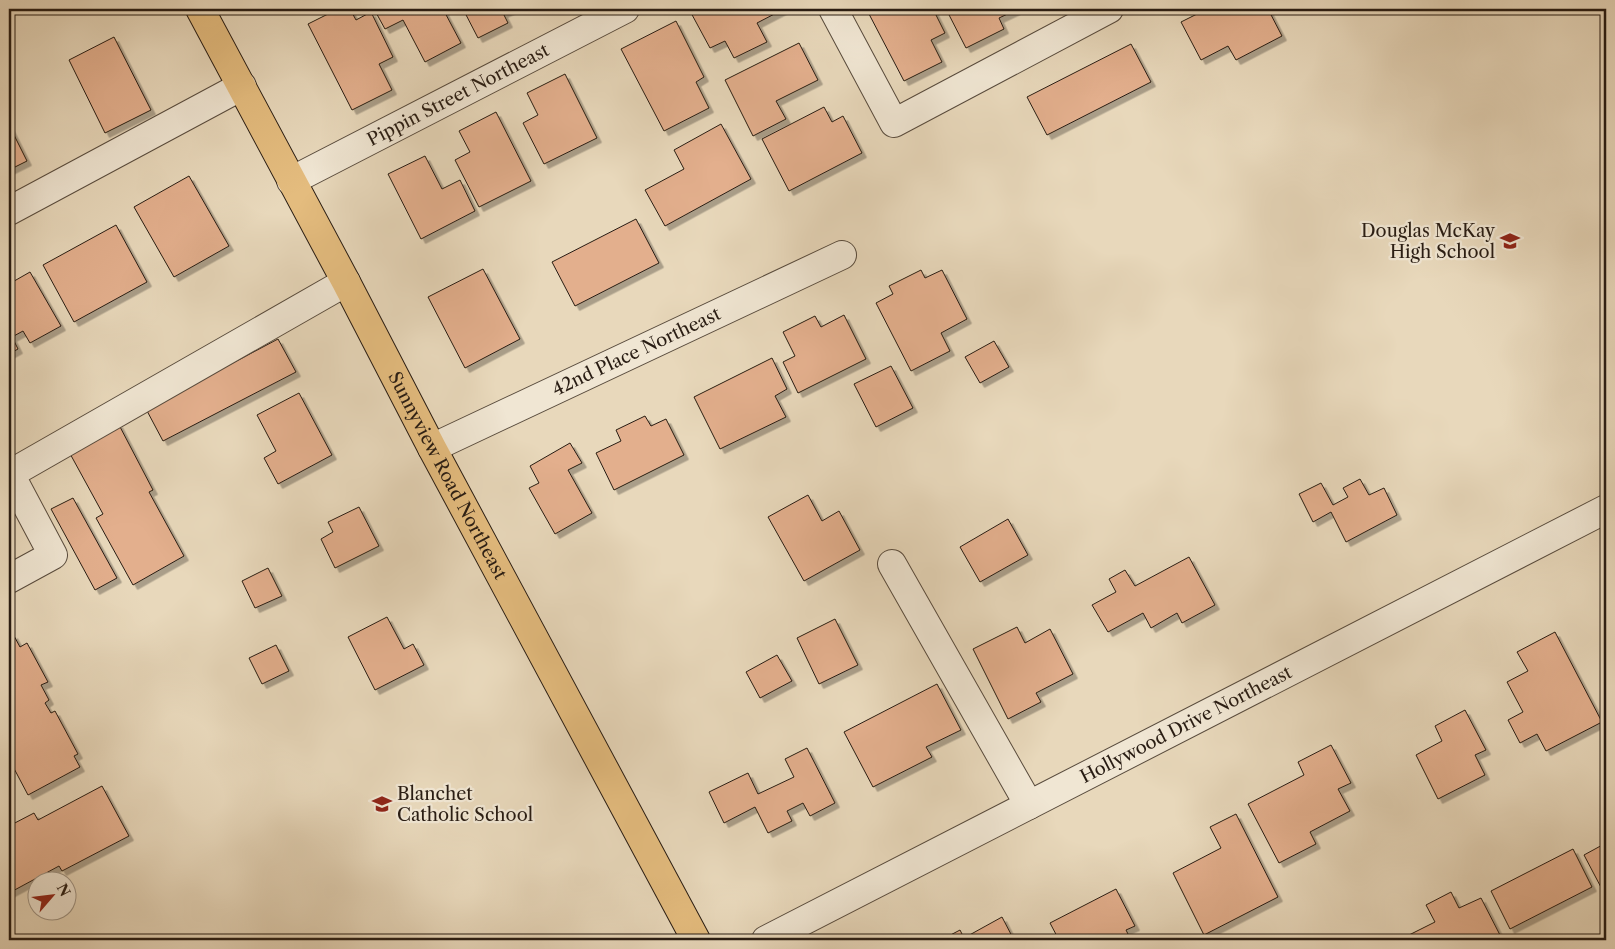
<svg xmlns="http://www.w3.org/2000/svg" width="1615" height="949" viewBox="0 0 1615 949" font-family="'Libre Caslon Text',serif">
	<defs>
		<filter id="shadow"><feDropShadow dx="4.5" dy="4.5" stdDeviation="0" flood-color="#0004"/></filter>
	</defs>
	<rect width="100%" height="100%" fill="#e8d8bb"/>
	<filter id="stains"><feTurbulence type="fractalNoise" baseFrequency=".004" numOctaves="4"/><feColorMatrix values="0 0 0 0 .2 0 0 0 0 .09 0 0 0 0 .02 0 0 0 .5 -.17"/></filter>
	<radialGradient id="worn" r=".72"><stop offset=".6" stop-color="#630" stop-opacity="0"/><stop offset="1" stop-color="#630" stop-opacity=".3"/></radialGradient>
	<g fill="#e3af8d" stroke="#281c13" filter="url(#shadow)">
		<polygon points="338,9 350,9 356,20 371,12 393,57 379,64 392,90 352,110 308,24"/>
		<polygon points="374,9 443,9 461,43 425,62 403,20 385,29"/>
		<polygon points="463,9 512,9 503,13 508,23 478,38"/>
		<polygon points="695,9 784,9 757,23 767,42 734,58 725,41 710,48 690,11"/>
		<polygon points="879,9 933,9 945,33 931,40 942,62 904,81 869,14"/>
		<polygon points="946,9 1015,9 1016,10 999,18 1004,29 966,48"/>
		<polygon points="1207,9 1268,9 1282,36 1236,60 1228,46 1201,60 1181,22"/>
		<polygon points="676,21 704,77 696,82 709,108 664,131 621,49"/>
		<polygon points="114,37 151,110 105,133 69,60"/>
		<polygon points="799,43 818,80 776,101 786,119 753,136 725,80"/>
		<polygon points="1131,44 1151,82 1047,135 1027,97"/>
		<polygon points="565,74 597,138 544,164 523,123 538,115 527,93"/>
		<polygon points="824,107 832,122 843,116 862,153 789,191 762,139"/>
		<polygon points="496,112 531,181 479,207 455,160 470,152 459,131"/>
		<polygon points="721,124 751,179 665,226 645,190 684,169 674,150"/>
		<polygon points="9,125 27,161 9,170"/>
		<polygon points="425,156 442,189 460,180 475,211 421,239 388,174"/>
		<polygon points="189,176 229,246 174,277 134,207"/>
		<polygon points="636,219 659,263 575,306 552,262"/>
		<polygon points="116,225 147,282 74,322 43,265"/>
		<polygon points="483,269 520,339 465,368 428,297"/>
		<polygon points="921,270 925,278 942,270 967,319 941,333 950,351 911,371 876,303 893,294 889,286"/>
		<polygon points="30,272 61,326 30,343 23,331 12,337 18,349 9,354 9,284"/>
		<polygon points="844,315 866,359 798,393 783,362 795,356 783,332 815,316 821,327"/>
		<polygon points="278,339 296,372 163,441 146,409"/>
		<polygon points="994,341 1009,367 980,383 965,357"/>
		<polygon points="772,358 787,389 775,396 786,417 720,449 694,397"/>
		<polygon points="891,366 913,408 876,427 854,384"/>
		<polygon points="299,393 332,455 278,484 264,458 276,451 257,415"/>
		<polygon points="645,416 651,426 666,419 684,455 614,490 596,453 621,441 616,430"/>
		<polygon points="118,423 153,490 149,492 184,556 133,585 96,518 103,514 68,450"/>
		<polygon points="570,443 582,463 568,470 592,513 555,534 529,488 539,483 530,466"/>
		<polygon points="1360,479 1369,495 1384,488 1397,515 1346,542 1331,512 1313,522 1299,494 1321,483 1333,505 1348,497 1343,488"/>
		<polygon points="808,495 822,521 839,511 860,550 804,581 768,517"/>
		<polygon points="73,498 117,578 95,590 51,509"/>
		<polygon points="359,507 379,546 335,568 321,539 333,532 328,522"/>
		<polygon points="1008,519 1028,555 980,582 960,547"/>
		<polygon points="1189,557 1215,605 1182,623 1177,613 1151,628 1143,613 1108,632 1092,605 1116,592 1109,579 1125,570 1135,586"/>
		<polygon points="268,568 282,596 255,608 242,581"/>
		<polygon points="387,617 404,649 413,644 424,665 375,690 348,637"/>
		<polygon points="835,619 858,665 819,684 797,638"/>
		<polygon points="1017,627 1025,643 1050,629 1073,674 1036,693 1041,702 1008,719 973,649"/>
		<polygon points="1555,632 1602,722 1546,751 1537,734 1520,743 1508,720 1523,712 1507,682 1528,671 1517,652"/>
		<polygon points="13,634 20,647 27,643 48,682 41,685 49,700 45,703 51,713 55,711 78,754 74,756 80,767 28,795 9,759 9,637"/>
		<polygon points="276,645 289,671 262,684 249,658"/>
		<polygon points="777,655 792,681 760,698 746,672"/>
		<polygon points="937,684 961,730 926,747 932,757 873,787 844,732"/>
		<polygon points="1465,710 1486,750 1475,755 1485,775 1438,799 1416,755 1442,741 1435,726"/>
		<polygon points="1331,745 1351,783 1338,789 1350,811 1310,832 1316,844 1279,863 1248,804 1304,775 1298,762"/>
		<polygon points="807,748 835,803 810,816 803,803 787,811 792,821 768,833 755,807 724,823 709,792 748,773 758,794 794,777 785,759"/>
		<polygon points="102,786 129,836 62,871 59,866 9,893 9,826 34,813 38,820"/>
		<polygon points="1236,814 1278,897 1204,935 1173,873 1221,848 1210,827"/>
		<polygon points="1606,843 1606,892 1604,893 1584,855"/>
		<polygon points="1573,849 1592,887 1510,929 1491,891"/>
		<polygon points="1116,889 1135,926 1126,930 1131,940 1059,940 1050,923"/>
		<polygon points="1451,892 1459,908 1481,898 1501,937 1493,940 1402,940 1401,939 1435,922 1426,905"/>
		<polygon points="1002,917 1014,940 941,940 960,930 964,938"/>
	</g>
	<g fill="none" stroke-linecap="round" stroke-linejoin="round">
		<defs>
			<g id="minor">
				<polyline points="833,9 894,123 1109,9"/>
				<path id="s1" d="M 291,181 L 625,9"/>
				<polyline points="9,211 242,86"/>
				<path id="s2" d="M 432,448 L 842,255"/>
				<polyline points="892,564 1029,805"/>
				<polyline points="9,579 53,555 10,474 346,282"/>
				<path id="s3" d="M 766,940 L 1606,509"/>
			</g>
			<g id="major">
				<path id="s4" d="M 200,9 L 346,282 L 432,448 L 696,940"/>
			</g>
		</defs>
		<use href="#minor" stroke="#584b3d" stroke-width="30"/>
		<use href="#major" stroke="#281c13" stroke-width="30"/>
		<use href="#minor" stroke="#f0e6d3" stroke-width="28"/>
		<use href="#major" stroke="#e4bc7e" stroke-width="28"/>
	</g>
	<defs>
		<symbol id="school-bare" viewBox="-9 -9 18 18"><path d="M0-5L7-2L0 1L-7-2ZM-4 1L0 2.5L4 1V4Q0 6-4 4Z" fill="#8f2418" stroke="#f0e6d3" stroke-width="2.5" paint-order="stroke"/></symbol>
	</defs>
	<g fill-rule="evenodd">
		<use href="#school-bare" x="1496" y="227" width="28" height="28"/>
		<use href="#school-bare" x="368" y="790" width="28" height="28"/>
	</g>
	<g text-anchor="middle" dominant-baseline="central" stroke-width="4.5" stroke-linejoin="round" paint-order="stroke">
		<g font-size="18" fill="#281c13" stroke="#f0e6d3">
			<text stroke="none"><textPath href="#s1" startOffset="188">Pippin Street Northeast</textPath></text>
			<text stroke="none"><textPath href="#s2" startOffset="226">42nd Place Northeast</textPath></text>
			<text stroke="none"><textPath href="#s4" startOffset="528">Sunnyview Road Northeast</textPath></text>
			<text stroke="none"><textPath href="#s3" startOffset="472">Hollywood Drive Northeast</textPath></text>
		</g>
		<g font-size="18" fill="#281c13" stroke="#f0e6d3" text-anchor="end">
			<text x="1495" y="231">Douglas McKay<tspan x="1495" dy="21">High School</tspan></text>
			<text x="397" y="794" text-anchor="start">Blanchet<tspan x="397" dy="21">Catholic School</tspan></text>
		</g>
	</g>
	<rect width="1615" height="949" fill="none" stroke="#e8d8bb" stroke-width="30"/>
	<rect x="10" y="10" width="1595" height="929" fill="none" stroke="#281c13" stroke-width="2.5"/>
	<rect x="15" y="15" width="1585" height="919" fill="none" stroke="#281c13"/>
	<g transform="translate(52 896) rotate(62)"><circle r="24" fill="#f0e6d3" stroke="#a09586"/>
	<path d="M0-4L9 19L0 12L-9 19Z" fill="#8f2418"/>
	<text y="-8" font-size="14" font-weight="bold" text-anchor="middle" fill="#281c13">N</text>
	</g>
	<rect width="100%" height="100%" filter="url(#stains)"/>
	<rect width="100%" height="100%" fill="url(#worn)"/>
</svg>
